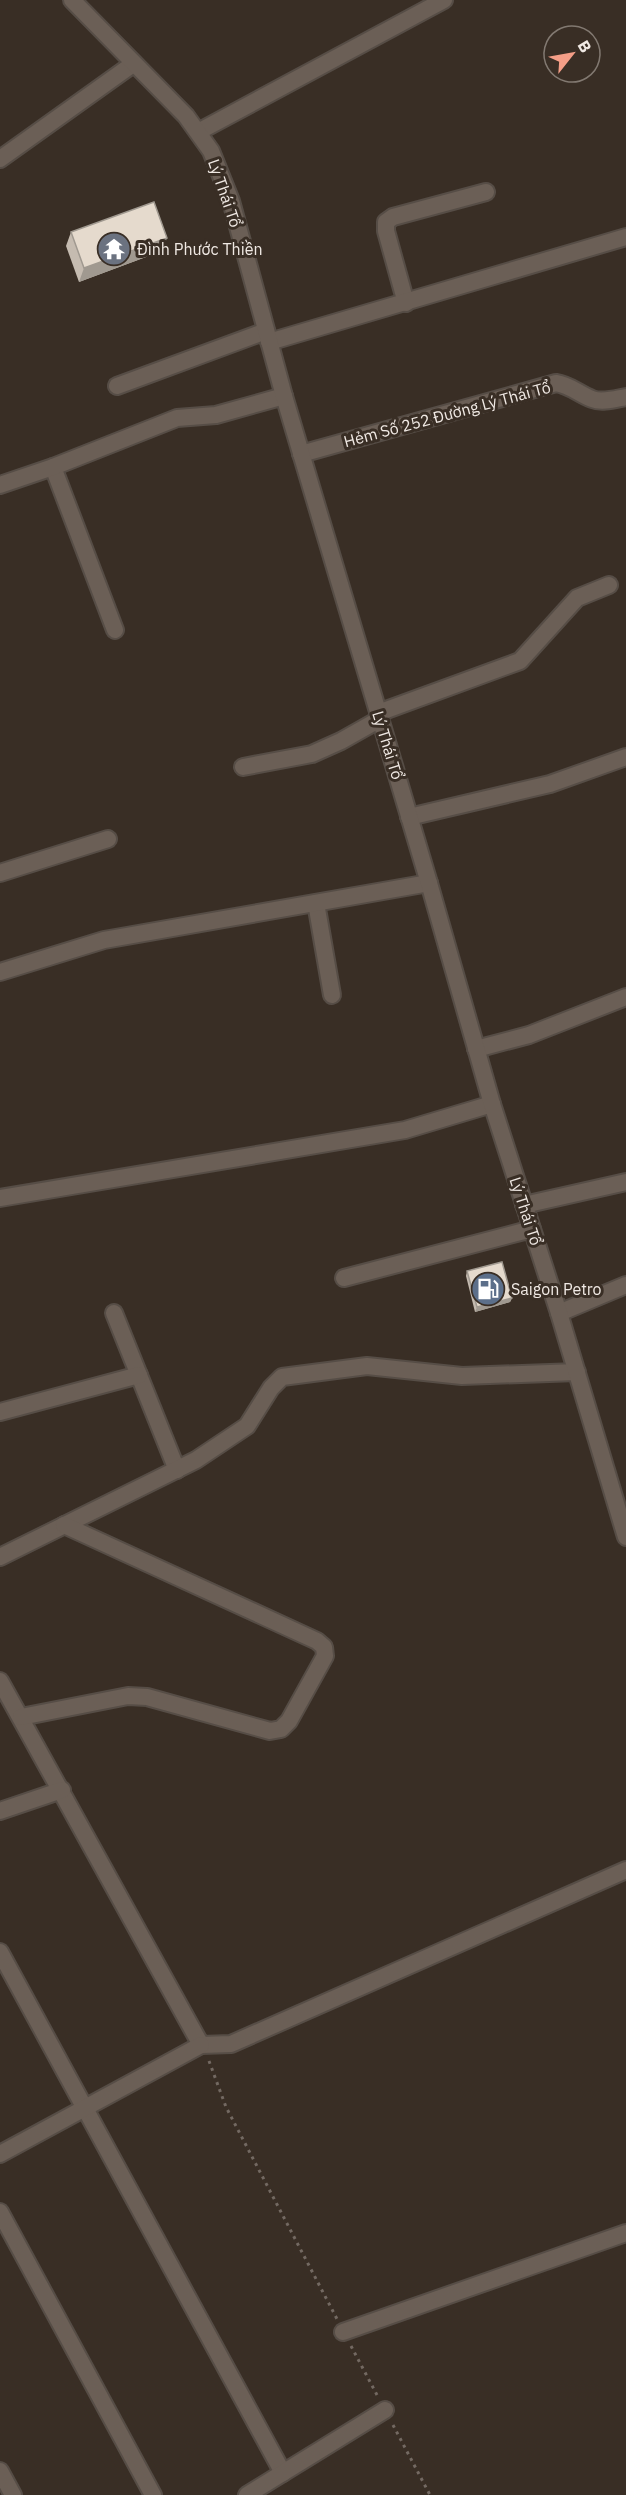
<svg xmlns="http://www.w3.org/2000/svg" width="626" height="2495" viewBox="0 0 626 2495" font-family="'IBM Plex Sans',sans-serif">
	<rect width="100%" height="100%" fill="#392e25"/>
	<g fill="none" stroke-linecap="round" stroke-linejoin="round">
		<defs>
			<g id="minor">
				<polyline points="198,132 444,0"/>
				<polyline points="0,159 133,64"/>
				<polyline points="406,303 386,231 386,222 393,217 486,192"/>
				<polyline points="269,342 626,237"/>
				<polyline points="117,386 266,331"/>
				<path d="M 301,454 L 556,383 C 570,385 579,394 592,399 C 602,403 615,399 626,397"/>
				<polyline points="53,467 115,630"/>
				<polyline points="0,485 53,467 177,418 216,415 284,396"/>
				<polyline points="378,713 520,661 577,598 609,585"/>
				<polyline points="243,767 312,754 341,741 380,719"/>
				<polyline points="409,817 550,784 626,757"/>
				<polyline points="0,873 108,839"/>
				<polyline points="316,903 332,995"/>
				<polyline points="0,972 104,940 429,883"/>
				<polyline points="476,1049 529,1035 626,997"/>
				<polyline points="0,1198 405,1130 492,1104"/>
				<polyline points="524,1205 626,1182"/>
				<polyline points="344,1278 532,1229"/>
				<polyline points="114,1313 177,1470"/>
				<polyline points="559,1313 626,1285"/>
				<polyline points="0,1412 139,1375"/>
				<polyline points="0,1557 196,1460 247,1426 271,1388 282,1377 367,1366 462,1376 577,1372"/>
				<polyline points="0,1681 201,2045 231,2044 626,1870"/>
				<polyline points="21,1717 128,1696 147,1697 270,1731 281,1729 289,1721 325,1656 324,1647 317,1641 64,1525"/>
				<polyline points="0,1811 62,1790"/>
				<polyline points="0,1952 283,2473"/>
				<polyline points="0,2154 201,2045"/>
				<polyline points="0,2212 153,2495"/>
				<polyline points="343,2332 626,2233"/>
				<polyline points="0,2471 13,2495"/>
				<polyline points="247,2495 385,2410"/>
			</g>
			<polyline id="secondary" points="72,0 186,116 211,151 231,201 284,396 429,883 492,1104 559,1313 626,1537"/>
		</defs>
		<use href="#minor" stroke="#564d46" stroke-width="20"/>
		<use href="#secondary" stroke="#564d46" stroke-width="20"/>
		<g stroke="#736962" stroke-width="3" stroke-dasharray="3 4.5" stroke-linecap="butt">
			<polyline points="209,2061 226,2107 337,2319"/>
			<polyline points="351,2346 377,2395"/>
			<polyline points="393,2425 430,2495"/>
		</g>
		<use href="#minor" stroke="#6b5f56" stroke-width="16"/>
		<use href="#secondary" stroke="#6b5f56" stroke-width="16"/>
	</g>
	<g fill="#c5bbb0">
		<polygon points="71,232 162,251 79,282 66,246"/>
		<polygon points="467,1271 512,1298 510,1302 475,1312 466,1276"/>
	</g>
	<g fill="#a09990">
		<polygon points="167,238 162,251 79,282 84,268"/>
		<polygon points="512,1298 510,1302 475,1312 477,1307"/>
	</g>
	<g fill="#e5dacd" stroke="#a09990" stroke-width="1.5">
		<polygon points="154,202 167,238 84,268 71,232"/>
		<polygon points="502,1262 512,1298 477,1307 467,1271"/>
	</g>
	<defs>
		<symbol id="temple-disc" viewBox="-11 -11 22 22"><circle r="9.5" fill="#6b7280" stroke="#392e25"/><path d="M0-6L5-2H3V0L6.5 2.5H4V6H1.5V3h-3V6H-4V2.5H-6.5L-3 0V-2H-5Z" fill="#fff"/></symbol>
		<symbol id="fuel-disc" viewBox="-11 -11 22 22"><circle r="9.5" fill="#5c6f8a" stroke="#392e25"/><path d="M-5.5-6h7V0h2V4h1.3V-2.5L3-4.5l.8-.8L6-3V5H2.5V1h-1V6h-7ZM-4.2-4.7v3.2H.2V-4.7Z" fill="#fff"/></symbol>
	</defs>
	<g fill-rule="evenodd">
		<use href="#temple-disc" x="95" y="230" width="38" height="38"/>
		<use href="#fuel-disc" x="469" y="1270" width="38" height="38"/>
	</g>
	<g text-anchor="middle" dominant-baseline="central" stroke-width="6" stroke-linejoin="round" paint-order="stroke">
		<g font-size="16" fill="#f0e9e4" stroke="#392e25">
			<text transform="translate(225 193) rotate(71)">Lý Thái Tổ</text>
			<text transform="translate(447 414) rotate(-15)">Hẻm Số 252 Đường Lý Thái Tổ</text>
			<text transform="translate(388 745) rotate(73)">Lý Thái Tổ</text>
			<text transform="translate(526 1211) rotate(72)">Lý Thái Tổ</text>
		</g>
		<g font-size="16" fill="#f0e9e4" stroke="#392e25" text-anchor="start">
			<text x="137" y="249">Đình Phước Thiền</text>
			<text x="511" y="1289">Saigon Petro</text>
		</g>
	</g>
	<g transform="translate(572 54) rotate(59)"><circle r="28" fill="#392e25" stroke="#827971" stroke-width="1.5"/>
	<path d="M0-4.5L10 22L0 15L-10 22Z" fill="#f49e87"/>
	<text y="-9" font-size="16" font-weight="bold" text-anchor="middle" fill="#f0e9e4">B</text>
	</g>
</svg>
